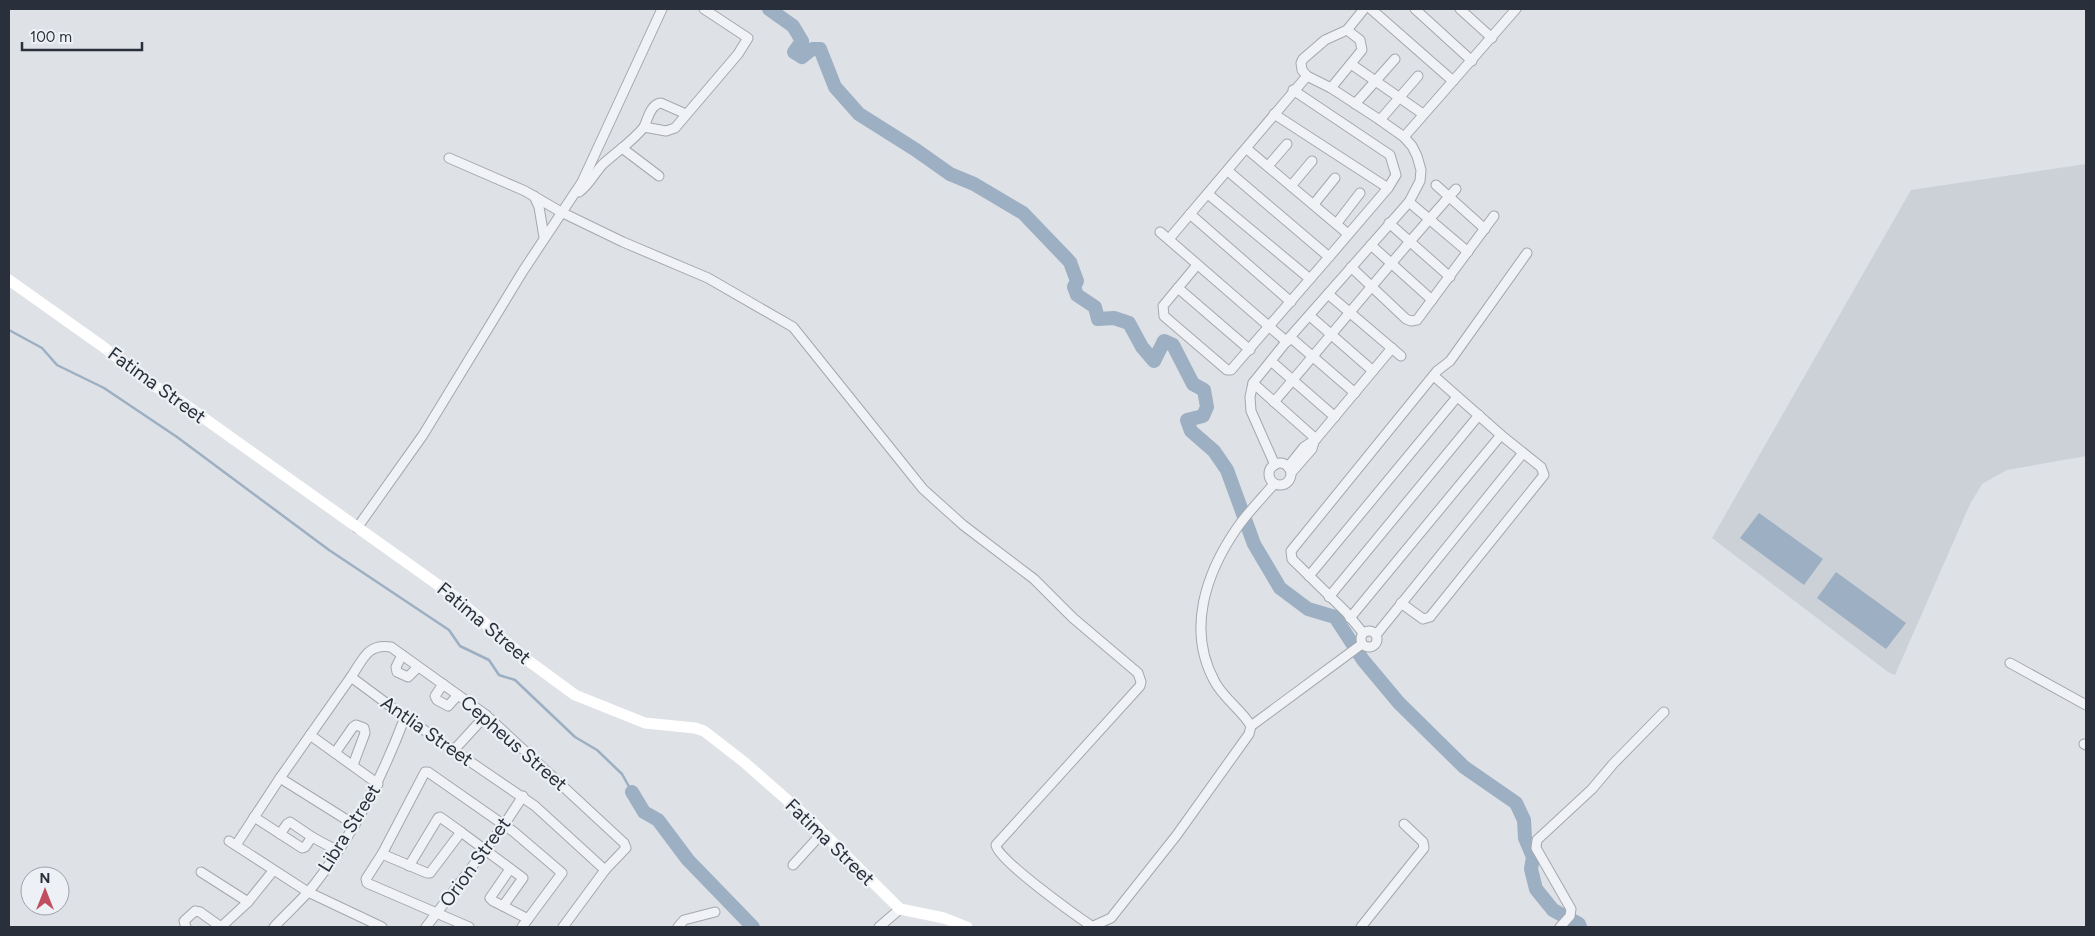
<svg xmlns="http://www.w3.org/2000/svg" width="2095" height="936" viewBox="0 0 2095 936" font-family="Figtree,sans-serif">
	<rect width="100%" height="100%" fill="#dee1e6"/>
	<polygon fill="#ccd0d7" points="2086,164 2086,456 2007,470 1982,484 1970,504 1895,675 1888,672 1712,538 1911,190"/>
	<g fill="#9cafc3">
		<polygon points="1759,513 1823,559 1804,585 1740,538"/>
		<polygon points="1836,572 1906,623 1886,649 1817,598"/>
	</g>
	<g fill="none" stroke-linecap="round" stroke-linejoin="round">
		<polyline stroke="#9cafc3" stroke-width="2.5" points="9,330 42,348 57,365 104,388 177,437 329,550 449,630 460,646 489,660 499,675 515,680 575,737 597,750 622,774 632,792"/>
		<g stroke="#9cafc3" stroke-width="14">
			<polyline points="769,9 793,26 802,41 794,52 802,57 812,49 820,49 835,87 859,114 916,150 950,174 974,184 1023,213 1070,262 1077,281 1074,287 1077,295 1095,307 1098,319 1114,318 1129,323 1142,347 1154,361 1164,341 1173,345 1193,384 1204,390 1207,407 1203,416 1187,420 1191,431 1214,451 1227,470 1254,544 1280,588 1308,609 1335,617 1363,660 1399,703 1464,767 1516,803 1524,820 1525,838 1533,857 1531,869 1536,889 1553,910 1579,924 1580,927"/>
			<polyline points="632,792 644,812 658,820 688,860 753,927"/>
		</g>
		<defs>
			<g id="street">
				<polyline points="1371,9 1453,81"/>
				<polyline points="1415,9 1472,61"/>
				<polyline points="1460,9 1492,38"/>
				<polyline points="1351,64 1423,114"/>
				<polyline points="1331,88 1362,50 1360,40 1347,30"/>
				<polyline points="1355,104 1395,59"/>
				<polyline points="1274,114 1388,188"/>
				<polyline points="1380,120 1418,76"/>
				<path d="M 644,127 C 648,118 651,104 661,103 L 686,114"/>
				<polyline points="1404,137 1516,9"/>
				<polyline points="622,148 659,176"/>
				<polyline points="1247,149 1348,234"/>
				<path d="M 449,158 L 525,191 L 561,212 L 623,242 L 708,278 L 793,327 L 923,489 L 963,525 L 1034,579 L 1073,618 L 1138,673 L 1141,682 L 1140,686 L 996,845 C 995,858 1078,917 1093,927"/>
				<polyline points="1268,166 1287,144"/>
				<polyline points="1228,171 1329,257"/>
				<polyline points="1436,185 1485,229"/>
				<polyline points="1291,186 1312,161"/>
				<path d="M 579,192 C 589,185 594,174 602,165 C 616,152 632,142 644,127 L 666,131 L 675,128 L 738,54 L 748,38 L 704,9"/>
				<polyline points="1208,194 1310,279"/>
				<polyline points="534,196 539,207 544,237"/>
				<polyline points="1409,202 1468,252"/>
				<polyline points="1314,204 1335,178"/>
				<polyline points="1190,214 1291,302"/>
				<polyline points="1337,223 1360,193"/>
				<polyline points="1389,223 1450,277"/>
				<polyline points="1160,232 1287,342"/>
				<polyline points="1169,239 1307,76"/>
				<polyline points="1371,245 1432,300"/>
				<polyline points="1197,265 1163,306 1164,316 1227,370 1231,370 1329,257 1388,188 1396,175 1390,155 1293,90"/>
				<polyline points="1351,267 1406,319 1411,321 1417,320 1494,216"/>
				<polyline points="1178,288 1250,350"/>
				<polyline points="1328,294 1401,356"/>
				<polyline points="1310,316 1373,371"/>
				<polyline points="1290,337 1355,393"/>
				<polyline points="1272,362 1335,417"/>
				<polyline points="1253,383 1316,439"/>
				<path d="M 1274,402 C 1335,331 1394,258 1456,189"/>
				<circle cx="1280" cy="474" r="11"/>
				<polyline points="1275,465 1251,411 1250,397 1253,383 1290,337 1409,202 1420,181 1421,170 1417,156 1412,146 1404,137 1380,120 1331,88 1307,76 1302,70 1301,63 1303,59 1325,40 1347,30 1364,9"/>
				<polyline points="1288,467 1304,447 1316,439 1392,348"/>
				<polyline points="1291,473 1312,449 1314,442"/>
				<polyline points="357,528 423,435 523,271 582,182 662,9"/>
				<polyline points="1309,576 1457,397"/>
				<polyline points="1329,597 1479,415"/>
				<polyline points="1401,603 1423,619 1430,617 1544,475 1541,467 1501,435 1434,376"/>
				<polyline points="1350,618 1501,435"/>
				<circle cx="1369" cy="639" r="8"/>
				<polyline points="1363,633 1346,612 1292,559 1291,551 1437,371 1450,361 1527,253"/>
				<polyline points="1376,635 1523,453"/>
				<polyline points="402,655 396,667 397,672 408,677 418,667"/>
				<polyline points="2010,663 2086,705"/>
				<path d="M 351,677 C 363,660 367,643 391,647 L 486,715 L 624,843 L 626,848 L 605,870"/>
				<polyline points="443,684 435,696 437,700 448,706 458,695"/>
				<polyline points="1251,726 1362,644"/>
				<polyline points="310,735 378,784"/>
				<polyline points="2084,744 2086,745"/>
				<polyline points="454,750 486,715"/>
				<polyline points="335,753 353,727 356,725 364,728 365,733 353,765"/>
				<polyline points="280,778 355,825"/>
				<polyline points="254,817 302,848 305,847 312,837 338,851"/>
				<polyline points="280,834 287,824 290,822 312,837"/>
				<polyline points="229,841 308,892 382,927"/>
				<polyline points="236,845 280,778 351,677 405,717 535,806 605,870 563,927"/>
				<polyline points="382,854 427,873 430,873 461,832 523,878 503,906 528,919"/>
				<polyline points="793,865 823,832"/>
				<polyline points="409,866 438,818 440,817 461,832"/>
				<polyline points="201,872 248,902"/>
				<polyline points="503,906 493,901 490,898 510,869"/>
				<polyline points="186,927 184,921 195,911 200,912 221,927"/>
				<polyline points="221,927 248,902 273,871"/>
				<path d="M 274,927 C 287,913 302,900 314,885 C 354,834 382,778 405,717"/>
				<polyline points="426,927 504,825 523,796"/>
				<polyline points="469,927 367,883 366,879 382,854 425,772 428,772 514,832 562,873 522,927"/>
				<polyline points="678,927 684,920 715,912"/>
				<polyline points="879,927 900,909"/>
				<path d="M 1091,927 L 1111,918 L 1176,836 L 1249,734 L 1251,726 C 1242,710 1224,699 1215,682 C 1186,630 1206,573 1237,528 C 1248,512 1262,498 1274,484"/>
				<polyline points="1361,927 1424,848 1423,842 1404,824"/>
				<polyline points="1560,927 1570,916 1571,909 1536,848 1537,840 1592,789 1613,764 1664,712"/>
			</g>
		</defs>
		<use href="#street" stroke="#a4a8af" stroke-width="11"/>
		<use href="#street" stroke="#f0f2f5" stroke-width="9"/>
		<polyline stroke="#fff" stroke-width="11" points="9,280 102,346 153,385 180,401 455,597 526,659 575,695 645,723 695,728 704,731 744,762 810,820 900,909 944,918 967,927"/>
	</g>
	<g text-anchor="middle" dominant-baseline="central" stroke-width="4.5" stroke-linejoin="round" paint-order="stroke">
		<g font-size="19" fill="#29303b" stroke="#edf0f4">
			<text transform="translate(157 385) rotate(36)">Fatima Street</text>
			<text transform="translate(484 623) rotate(40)">Fatima Street</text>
			<text transform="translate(427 731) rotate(35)">Antlia Street</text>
			<text transform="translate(514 743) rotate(41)">Cepheus Street</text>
			<text transform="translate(349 828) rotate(-58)">Libra Street</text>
			<text transform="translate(830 842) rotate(44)">Fatima Street</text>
			<text transform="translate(475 862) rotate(-54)">Orion Street</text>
		</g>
	</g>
	<rect width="2095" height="936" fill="none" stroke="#29303b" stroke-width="20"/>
	<g transform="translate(45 891)"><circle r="24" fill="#edf0f4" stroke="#9fa3aa"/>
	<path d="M0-4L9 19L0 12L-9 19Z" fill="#c04e5f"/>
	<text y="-8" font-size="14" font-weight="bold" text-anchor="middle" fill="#29303b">N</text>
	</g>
	<path d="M22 42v8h120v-8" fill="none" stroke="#29303b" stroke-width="2.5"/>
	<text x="30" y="42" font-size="15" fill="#29303b" stroke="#edf0f4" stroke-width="4" paint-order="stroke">100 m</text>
</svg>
